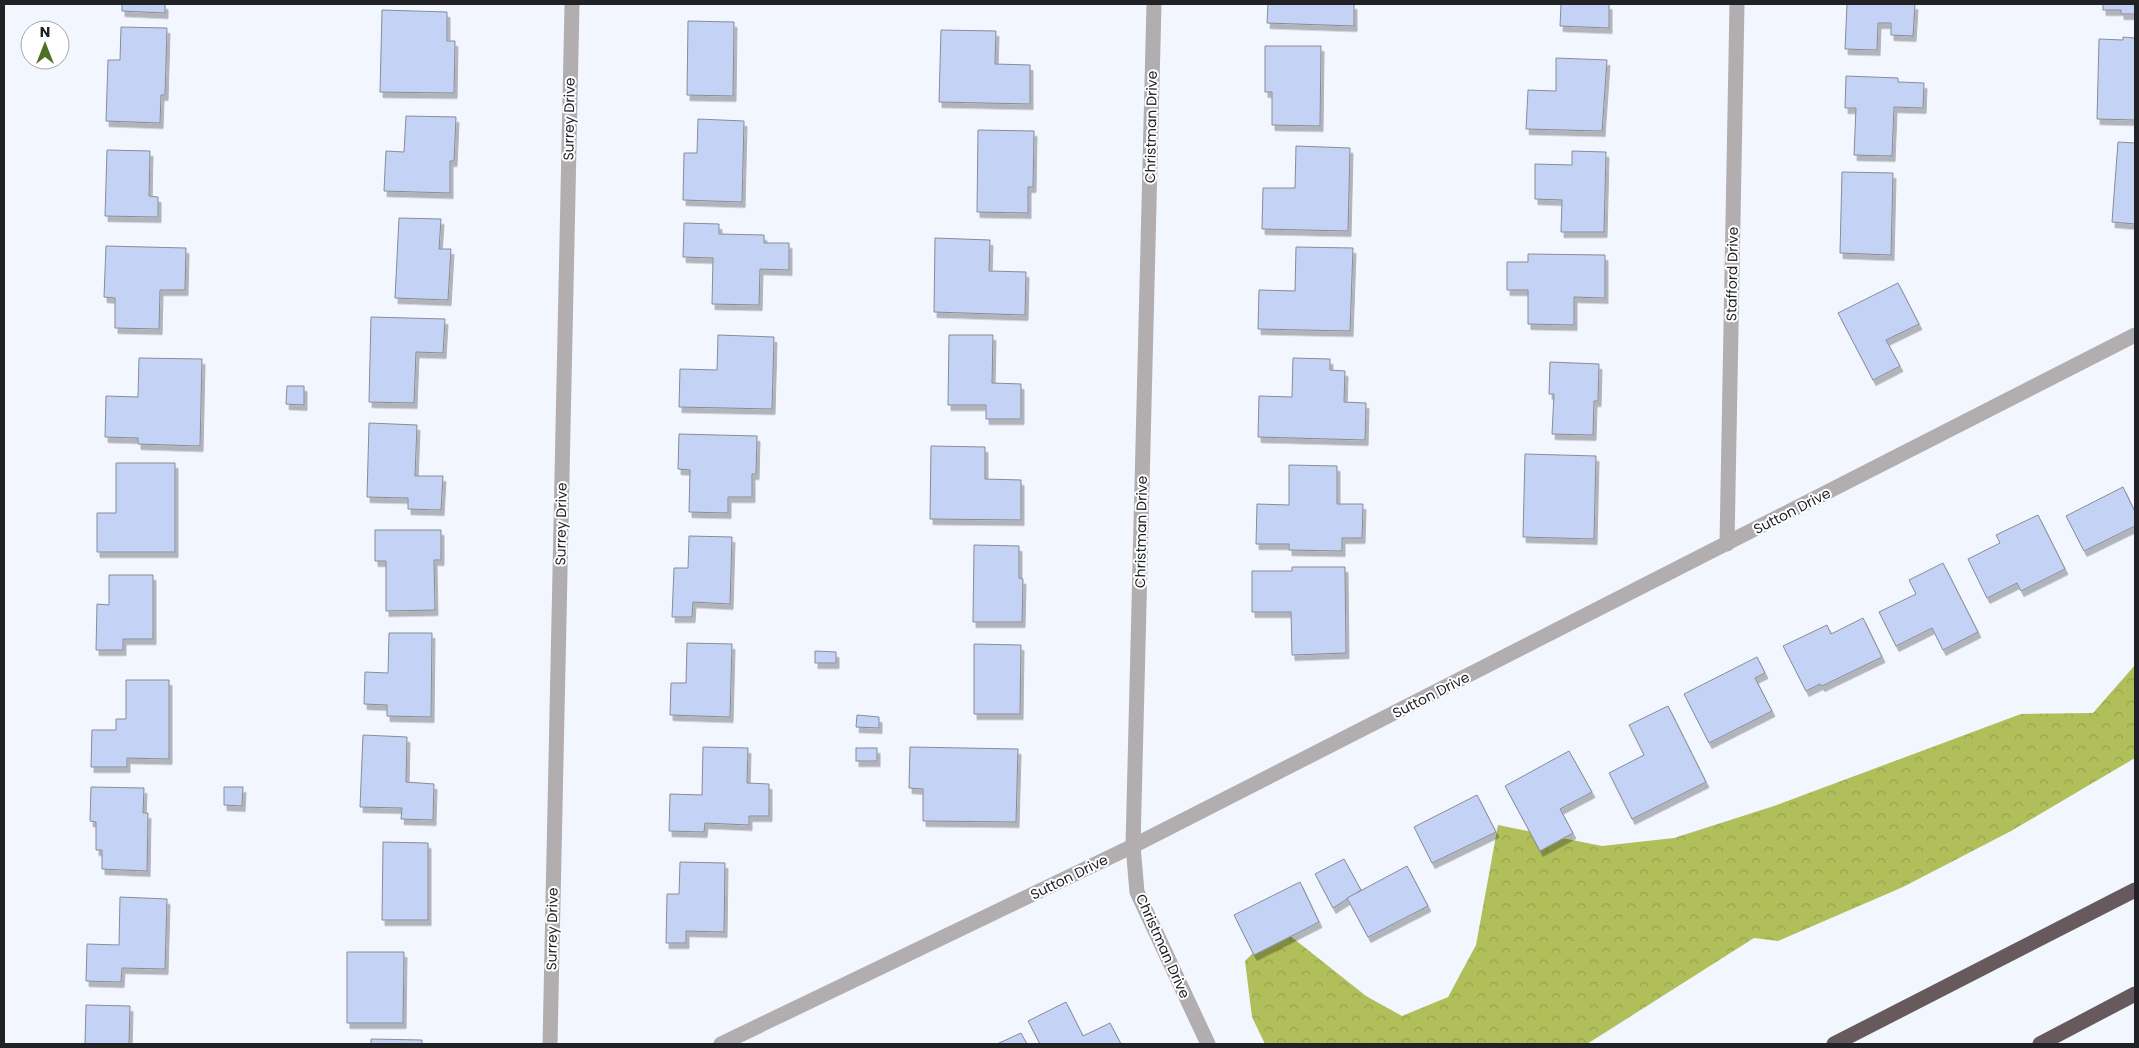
<svg xmlns="http://www.w3.org/2000/svg" width="2139" height="1048" viewBox="0 0 2139 1048" font-family="Poppins,sans-serif">
	<defs>
		<pattern id="forest-crowns" width="20" height="18" patternUnits="userSpaceOnUse" patternTransform="scale(1.25)"><rect width="20" height="18" fill="#b0bf5a"/><path d="M2 6a3 3 0 1 1 6 0M12 15a3 3 0 1 1 6 0" fill="none" stroke="#97a44e"/></pattern>
		<filter id="shadow"><feDropShadow dx="3" dy="5.5" stdDeviation="0" flood-color="#0004"/></filter>
	</defs>
	<rect width="100%" height="100%" fill="#f2f6ff"/>
	<polygon fill="url(#forest-crowns)" points="2135,665 2135,758 2011,831 1903,887 1778,941 1754,938 1587,1044 1265,1044 1252,1017 1245,961 1279,927 1366,996 1402,1016 1448,997 1476,945 1498,825 1602,846 1674,838 1774,806 2021,714 2093,713"/>
	<g fill="#c4d2f5" stroke="#878c96" filter="url(#shadow)">
		<polygon points="122,4 165,4 165,13 122,11"/>
		<polygon points="1268,4 1354,4 1354,26 1267,23"/>
		<polygon points="1561,4 1609,4 1609,28 1560,26"/>
		<polygon points="1847,4 1915,4 1913,36 1891,35 1891,23 1878,23 1877,50 1845,49"/>
		<polygon points="2103,4 2135,4 2135,14 2121,14 2121,10 2103,10"/>
		<polygon points="382,10 447,12 447,41 455,41 454,93 380,92"/>
		<polygon points="688,21 734,22 733,96 687,95"/>
		<polygon points="121,27 167,28 165,95 161,95 160,123 106,121 108,60 120,60"/>
		<polygon points="941,30 996,31 995,64 1030,65 1030,104 939,102"/>
		<polygon points="2123,37 2135,38 2135,120 2097,119 2099,39 2123,40"/>
		<polygon points="1265,46 1321,46 1320,126 1272,125 1272,92 1265,92"/>
		<polygon points="1556,58 1607,60 1602,131 1526,129 1528,90 1556,91"/>
		<polygon points="1846,76 1898,78 1898,82 1924,83 1923,108 1894,107 1892,156 1854,155 1856,108 1845,108"/>
		<polygon points="406,116 456,117 454,161 450,161 450,193 384,191 386,151 404,152"/>
		<polygon points="698,119 744,121 742,202 683,200 684,153 697,153"/>
		<polygon points="978,130 1034,131 1033,187 1028,187 1028,213 977,212"/>
		<polygon points="2118,142 2135,143 2135,224 2112,222"/>
		<polygon points="1296,146 1350,148 1348,231 1262,229 1263,188 1295,188"/>
		<polygon points="107,150 150,151 149,196 158,197 158,217 105,216"/>
		<polygon points="1572,151 1606,152 1604,232 1561,232 1562,200 1535,199 1535,164 1572,165"/>
		<polygon points="1842,172 1893,173 1891,255 1840,253"/>
		<polygon points="399,218 441,219 439,249 451,249 448,300 395,298"/>
		<polygon points="684,223 719,224 719,234 764,235 764,243 789,243 789,270 760,269 759,305 712,304 713,258 683,257"/>
		<polygon points="935,238 990,240 989,271 1026,272 1025,315 934,312"/>
		<polygon points="106,246 186,248 185,290 160,290 159,329 115,328 115,298 104,297"/>
		<polygon points="1296,247 1353,248 1350,331 1258,329 1259,290 1295,291"/>
		<polygon points="1528,254 1605,255 1605,298 1574,297 1574,325 1528,324 1528,290 1507,290 1507,262 1528,262"/>
		<polygon points="1898,283 1919,324 1886,340 1900,366 1873,380 1838,313"/>
		<polygon points="371,317 445,319 443,353 416,352 414,403 369,402"/>
		<polygon points="718,335 774,337 772,409 679,407 680,369 717,370"/>
		<polygon points="949,335 993,335 992,383 1021,384 1021,419 986,419 986,405 948,405"/>
		<polygon points="139,358 202,359 200,446 138,444 138,438 105,437 106,396 138,397"/>
		<polygon points="1293,358 1330,359 1330,370 1345,371 1344,402 1366,403 1365,440 1258,437 1259,396 1292,397"/>
		<polygon points="1550,362 1599,364 1598,401 1594,401 1593,435 1552,434 1554,394 1549,394"/>
		<polygon points="287,386 304,386 304,405 286,404"/>
		<polygon points="369,423 417,425 415,476 443,476 441,510 408,509 408,498 367,497"/>
		<polygon points="679,434 757,436 756,474 752,474 752,497 728,497 728,513 689,512 690,470 678,469"/>
		<polygon points="931,446 985,447 985,479 1021,480 1021,520 930,519"/>
		<polygon points="1525,454 1596,456 1594,539 1523,537"/>
		<polygon points="116,463 175,463 175,552 97,552 97,513 116,513"/>
		<polygon points="1289,465 1337,466 1337,504 1363,504 1362,538 1342,538 1342,551 1289,550 1289,544 1256,544 1257,504 1289,505"/>
		<polygon points="2123,487 2135,512 2135,526 2084,551 2066,516"/>
		<polygon points="2038,515 2065,569 2021,591 2017,583 1987,598 1968,559 2000,543 1996,535"/>
		<polygon points="375,530 441,530 441,560 434,560 435,610 386,611 386,561 375,561"/>
		<polygon points="689,536 732,537 730,604 693,602 692,617 672,617 674,568 688,568"/>
		<polygon points="974,545 1019,546 1019,578 1023,579 1022,622 973,622"/>
		<polygon points="1943,563 1978,632 1943,650 1932,628 1896,646 1879,612 1916,594 1909,580"/>
		<polygon points="1292,567 1345,567 1346,653 1292,655 1291,612 1252,612 1252,571 1292,571"/>
		<polygon points="109,575 153,575 153,639 123,639 123,650 96,650 97,604 109,605"/>
		<polygon points="1863,618 1882,657 1822,686 1820,684 1806,691 1783,646 1827,625 1831,634"/>
		<polygon points="389,633 432,633 431,717 387,716 387,705 364,704 365,672 388,673"/>
		<polygon points="687,643 732,644 730,717 670,715 671,683 686,683"/>
		<polygon points="974,644 1021,645 1020,714 974,714"/>
		<polygon points="815,651 836,652 836,663 815,663"/>
		<polygon points="1757,657 1765,673 1755,678 1772,711 1709,743 1684,694"/>
		<polygon points="126,680 169,680 169,759 127,758 127,767 91,767 92,730 116,730 116,719 126,719"/>
		<polygon points="1668,706 1706,782 1632,819 1609,773 1644,755 1629,725"/>
		<polygon points="857,715 879,717 879,728 856,727"/>
		<polygon points="363,735 407,737 406,782 434,784 433,820 401,819 402,808 360,807"/>
		<polygon points="703,747 748,748 747,783 769,784 769,816 749,816 749,825 705,823 704,832 669,831 670,794 702,795"/>
		<polygon points="910,747 1018,749 1016,822 923,821 923,789 909,788"/>
		<rect x="856" y="748" width="21" height="13"/>
		<polygon points="1569,751 1592,792 1560,809 1573,833 1540,851 1505,786"/>
		<polygon points="91,787 144,788 143,813 148,813 147,871 102,869 102,850 96,850 96,822 90,821"/>
		<polygon points="224,787 243,787 242,806 224,805"/>
		<polygon points="1477,795 1496,832 1432,863 1414,827"/>
		<polygon points="383,842 428,843 428,920 382,920"/>
		<polygon points="1344,859 1361,890 1333,908 1315,874"/>
		<polygon points="680,862 725,863 724,932 686,931 686,943 666,943 667,894 679,894"/>
		<polygon points="1407,866 1428,906 1368,937 1347,898"/>
		<polygon points="1300,882 1319,922 1254,955 1234,915"/>
		<polygon points="120,897 167,899 165,969 122,968 121,982 86,981 87,944 119,945"/>
		<polygon points="347,952 404,952 403,1023 347,1023"/>
		<polygon points="1066,1002 1083,1036 1110,1023 1121,1044 1040,1044 1028,1021"/>
		<polygon points="86,1005 130,1006 129,1044 85,1044"/>
		<polygon points="1021,1033 1027,1044 997,1044"/>
		<polygon points="371,1039 422,1040 422,1044 371,1044"/>
	</g>
	<g fill="none" stroke-linecap="round" stroke-linejoin="round">
		<g stroke="#b2adae" stroke-width="15">
			<polyline points="1154,4 1133,846 1137,892 1208,1044"/>
			<polyline points="1727,544 1737,4"/>
			<polyline points="550,1044 572,4"/>
			<polyline points="721,1044 1133,846 2135,335"/>
		</g>
		<g stroke="#665a5d" stroke-width="15">
			<polyline points="1834,1044 2135,890"/>
			<polyline points="2040,1044 2135,994"/>
		</g>
	</g>
	<g text-anchor="middle" dominant-baseline="central" stroke-width="4" stroke-linejoin="round" paint-order="stroke">
		<g font-size="14" fill="#212226" stroke="#fff">
			<text transform="translate(569 119) rotate(-89)">Surrey Drive</text>
			<text transform="translate(1151 127) rotate(-89)">Christman Drive</text>
			<text transform="translate(1732 274) rotate(-89)">Stafford Drive</text>
			<text transform="translate(1792 511) rotate(-27)">Sutton Drive</text>
			<text transform="translate(561 524) rotate(-89)">Surrey Drive</text>
			<text transform="translate(1141 532) rotate(-89)">Christman Drive</text>
			<text transform="translate(1431 695) rotate(-27)">Sutton Drive</text>
			<text transform="translate(1069 877) rotate(-26)">Sutton Drive</text>
			<text transform="translate(552 929) rotate(-89)">Surrey Drive</text>
			<text transform="translate(1163 946) rotate(66)">Christman Drive</text>
		</g>
	</g>
	<rect width="2139" height="1048" fill="none" stroke="#212226" stroke-width="10"/>
	<g transform="translate(45 45)"><circle r="24" fill="#ffffff" stroke="#a6a7a8"/>
	<path d="M0-4L9 19L0 12L-9 19Z" fill="#4f6f26"/>
	<text y="-8" font-size="14" font-weight="bold" text-anchor="middle" fill="#212226">N</text>
	</g>
</svg>
